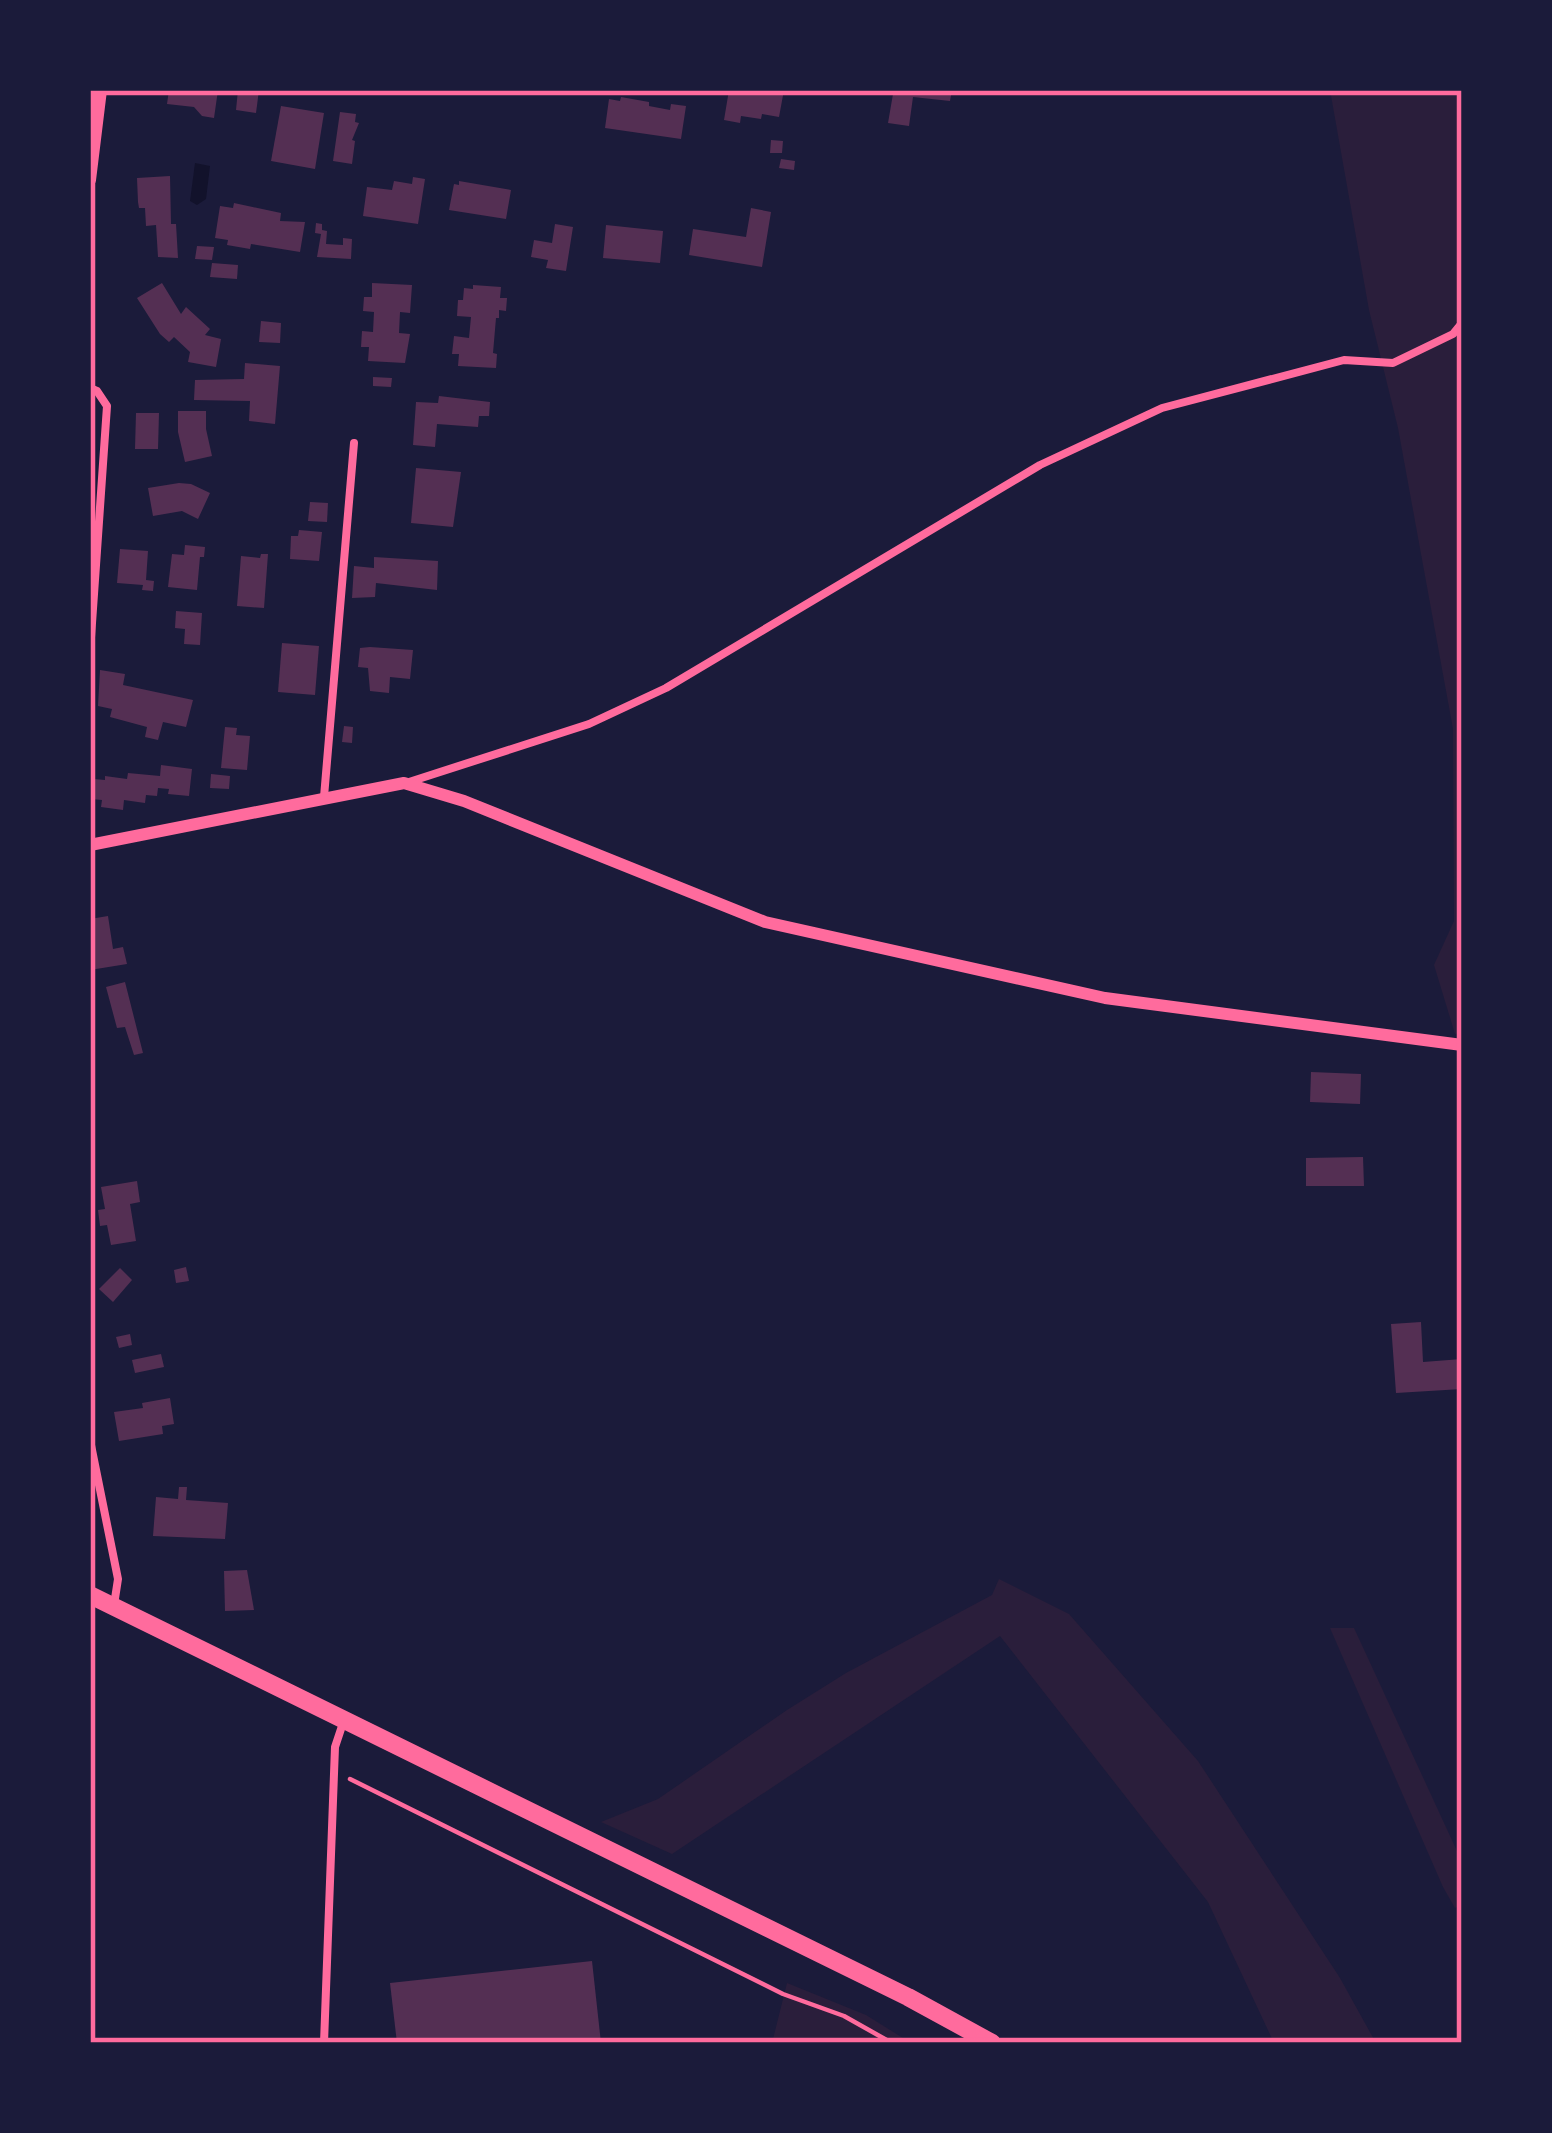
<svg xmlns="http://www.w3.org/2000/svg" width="1552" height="2133" viewBox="0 0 1552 2133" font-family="'Space Grotesk',sans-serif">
	<rect width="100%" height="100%" fill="#1b1b3a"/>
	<g fill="#2a1e3b">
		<polygon points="1330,90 1462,90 1462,1033 1455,1034 1434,965 1454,921 1453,729 1398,428 1369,310"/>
		<polygon points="999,1579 1069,1614 1198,1761 1340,1978 1376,2043 1274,2043 1208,1902 1000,1636 672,1854 601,1822 658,1799 787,1710 846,1673 992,1595"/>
		<polygon points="1330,1628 1354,1628 1457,1851 1462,1853 1462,1905 1455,1908 1443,1887"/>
		<polygon points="787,1983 866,2015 911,2043 772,2043"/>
	</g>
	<polygon fill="#12122b" points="195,163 210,166 206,199 197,205 190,201"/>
	<g fill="#542f53">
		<polygon points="169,90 218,90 214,118 202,116 194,107 167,104"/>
		<polygon points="238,90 259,90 256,113 236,110"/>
		<polygon points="729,90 784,90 779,117 762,114 761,119 741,116 740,123 724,120"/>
		<polygon points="903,90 952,90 950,101 913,97 909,126 888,123 893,94 903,95"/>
		<polygon points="621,97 649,102 649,106 670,110 671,104 686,106 681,139 605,128 609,99 620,101"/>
		<polygon points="281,106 324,113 315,169 271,161"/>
		<polygon points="340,112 356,114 355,122 359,123 352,140 355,141 352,164 333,161"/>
		<polygon points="771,140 783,141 782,153 770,153"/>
		<polygon points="781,159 795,161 794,170 779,168"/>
		<polygon points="170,176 171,224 176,224 178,258 158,257 156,225 146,226 145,208 139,208 138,202 137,178"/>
		<polygon points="413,177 425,179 418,224 363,216 367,187 392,190 394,181 412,184"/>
		<polygon points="459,181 511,190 506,219 449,210 454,184 459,185"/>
		<polygon points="234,203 281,213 280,221 305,222 300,252 251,244 250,249 227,245 228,240 215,238 220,206 233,208"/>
		<polygon points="751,208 771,212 762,267 689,255 693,229 746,237"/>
		<polygon points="316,223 322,224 322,230 327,231 326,244 343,245 343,238 352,239 351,259 317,257 321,234 315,233"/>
		<polygon points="555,224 573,227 566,271 546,268 548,260 531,257 534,240 552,243"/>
		<polygon points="606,225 663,231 660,263 603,258"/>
		<polygon points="197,246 214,247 212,260 195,259"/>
		<polygon points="212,263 238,265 237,279 210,277"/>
		<polygon points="162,283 181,314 186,307 210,329 205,335 221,339 216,367 188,362 190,352 174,337 169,342 160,334 137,298"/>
		<polygon points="372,283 412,285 410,313 400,312 399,333 410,334 405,363 368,361 369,347 361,347 362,331 373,332 374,312 363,311 364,297 372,297"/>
		<polygon points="473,285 501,287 500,298 507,298 506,311 499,310 499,318 496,318 493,353 497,354 496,368 458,366 459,354 452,354 454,336 469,338 471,317 457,316 458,300 463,300 464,288 473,289"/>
		<polygon points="261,321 281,323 280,343 259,342"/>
		<polygon points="245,363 280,366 275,424 249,421 250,401 194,400 195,380 244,379"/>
		<polygon points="373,377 392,378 391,387 373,386"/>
		<polygon points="439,396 490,402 489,416 479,416 478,427 437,424 435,447 413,445 416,402 438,403"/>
		<polygon points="178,411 206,411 206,429 212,456 185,462 178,432"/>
		<polygon points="136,413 159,413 158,449 135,449"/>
		<polygon points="416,468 461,472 453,527 411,523"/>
		<polygon points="179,483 191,484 210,493 198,519 182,511 153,516 148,488"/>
		<polygon points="310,502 328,503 327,522 308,521"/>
		<polygon points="299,530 322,532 319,561 290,559 291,536 298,536"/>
		<polygon points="185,545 205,547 204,557 200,557 197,590 168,587 172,554 184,555"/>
		<polygon points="120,549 148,551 146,580 154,581 153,591 142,590 143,585 117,583"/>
		<polygon points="261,554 268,554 264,608 237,606 241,556 260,558"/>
		<polygon points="374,557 438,561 437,590 376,583 375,597 352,598 354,566 374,568"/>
		<polygon points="176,611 202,613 200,645 184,644 185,629 175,628"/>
		<polygon points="282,643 319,646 315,695 278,692"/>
		<polygon points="370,647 413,650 410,679 390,677 389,693 370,691 368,668 358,667 360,648"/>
		<polygon points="100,670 125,674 123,685 193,700 186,727 163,722 158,740 145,737 147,727 110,717 112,709 98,706"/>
		<polygon points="344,726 353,727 352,743 342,742"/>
		<polygon points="225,727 237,728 236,735 250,736 247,770 221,768"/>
		<polygon points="161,765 192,769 189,796 168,794 169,789 158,788 157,796 146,795 145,803 124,800 123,810 101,807 102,800 91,799 94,779 105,780 105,776 127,779 128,773 160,776"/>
		<polygon points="211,774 230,776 229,789 210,788"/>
		<polygon points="108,916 113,949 123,947 127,964 90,970 90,919"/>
		<polygon points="125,982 143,1053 134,1055 125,1027 117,1028 106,987"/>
		<polygon points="1311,1072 1361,1074 1360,1104 1310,1102"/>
		<polygon points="1363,1157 1364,1186 1306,1186 1306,1158"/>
		<polygon points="137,1181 140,1202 130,1204 136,1241 111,1245 107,1225 100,1226 98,1210 105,1209 101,1187"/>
		<polygon points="186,1267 189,1281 176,1283 174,1270"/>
		<polygon points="120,1268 132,1280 113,1302 99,1289"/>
		<polygon points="1421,1322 1423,1362 1462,1359 1462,1389 1396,1393 1391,1324"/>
		<polygon points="130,1334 132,1345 119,1348 116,1337"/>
		<polygon points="161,1354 164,1367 135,1373 132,1360"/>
		<polygon points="170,1398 174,1424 162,1426 163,1434 119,1441 114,1412 143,1408 142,1403"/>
		<polygon points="179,1487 187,1487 186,1500 228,1503 225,1539 153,1536 156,1497 178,1499"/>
		<polygon points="247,1570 254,1610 225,1611 224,1571"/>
		<polygon points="592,1961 601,2043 397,2043 390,1983"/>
	</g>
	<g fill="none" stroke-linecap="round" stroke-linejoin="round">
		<polyline stroke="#ff6b9d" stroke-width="4.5" points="350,1779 783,1994 844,2016 892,2043"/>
		<g stroke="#ff6b9d" stroke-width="8">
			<polyline points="90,388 97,391 107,406 90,652"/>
			<polyline points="409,782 589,724 666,688 1040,465 1162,408 1344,360 1393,363 1453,334 1462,323"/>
			<polyline points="324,797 354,443"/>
			<polyline points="90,1440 118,1579 114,1605"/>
			<polyline points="324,2043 335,1747 344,1720"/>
		</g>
		<g stroke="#ff6b9d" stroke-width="12">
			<polyline points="90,180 101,90"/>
			<polyline points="90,845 404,783 464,801 765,922 1105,998 1462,1045"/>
		</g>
		<polyline stroke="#ff6b9d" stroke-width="18" points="90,1595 908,1997 992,2043"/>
	</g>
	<rect width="1552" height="2133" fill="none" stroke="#1b1b3a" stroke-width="186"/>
	<rect x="93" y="93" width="1366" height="1947" fill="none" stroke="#ff6b9d" stroke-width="4.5"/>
</svg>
